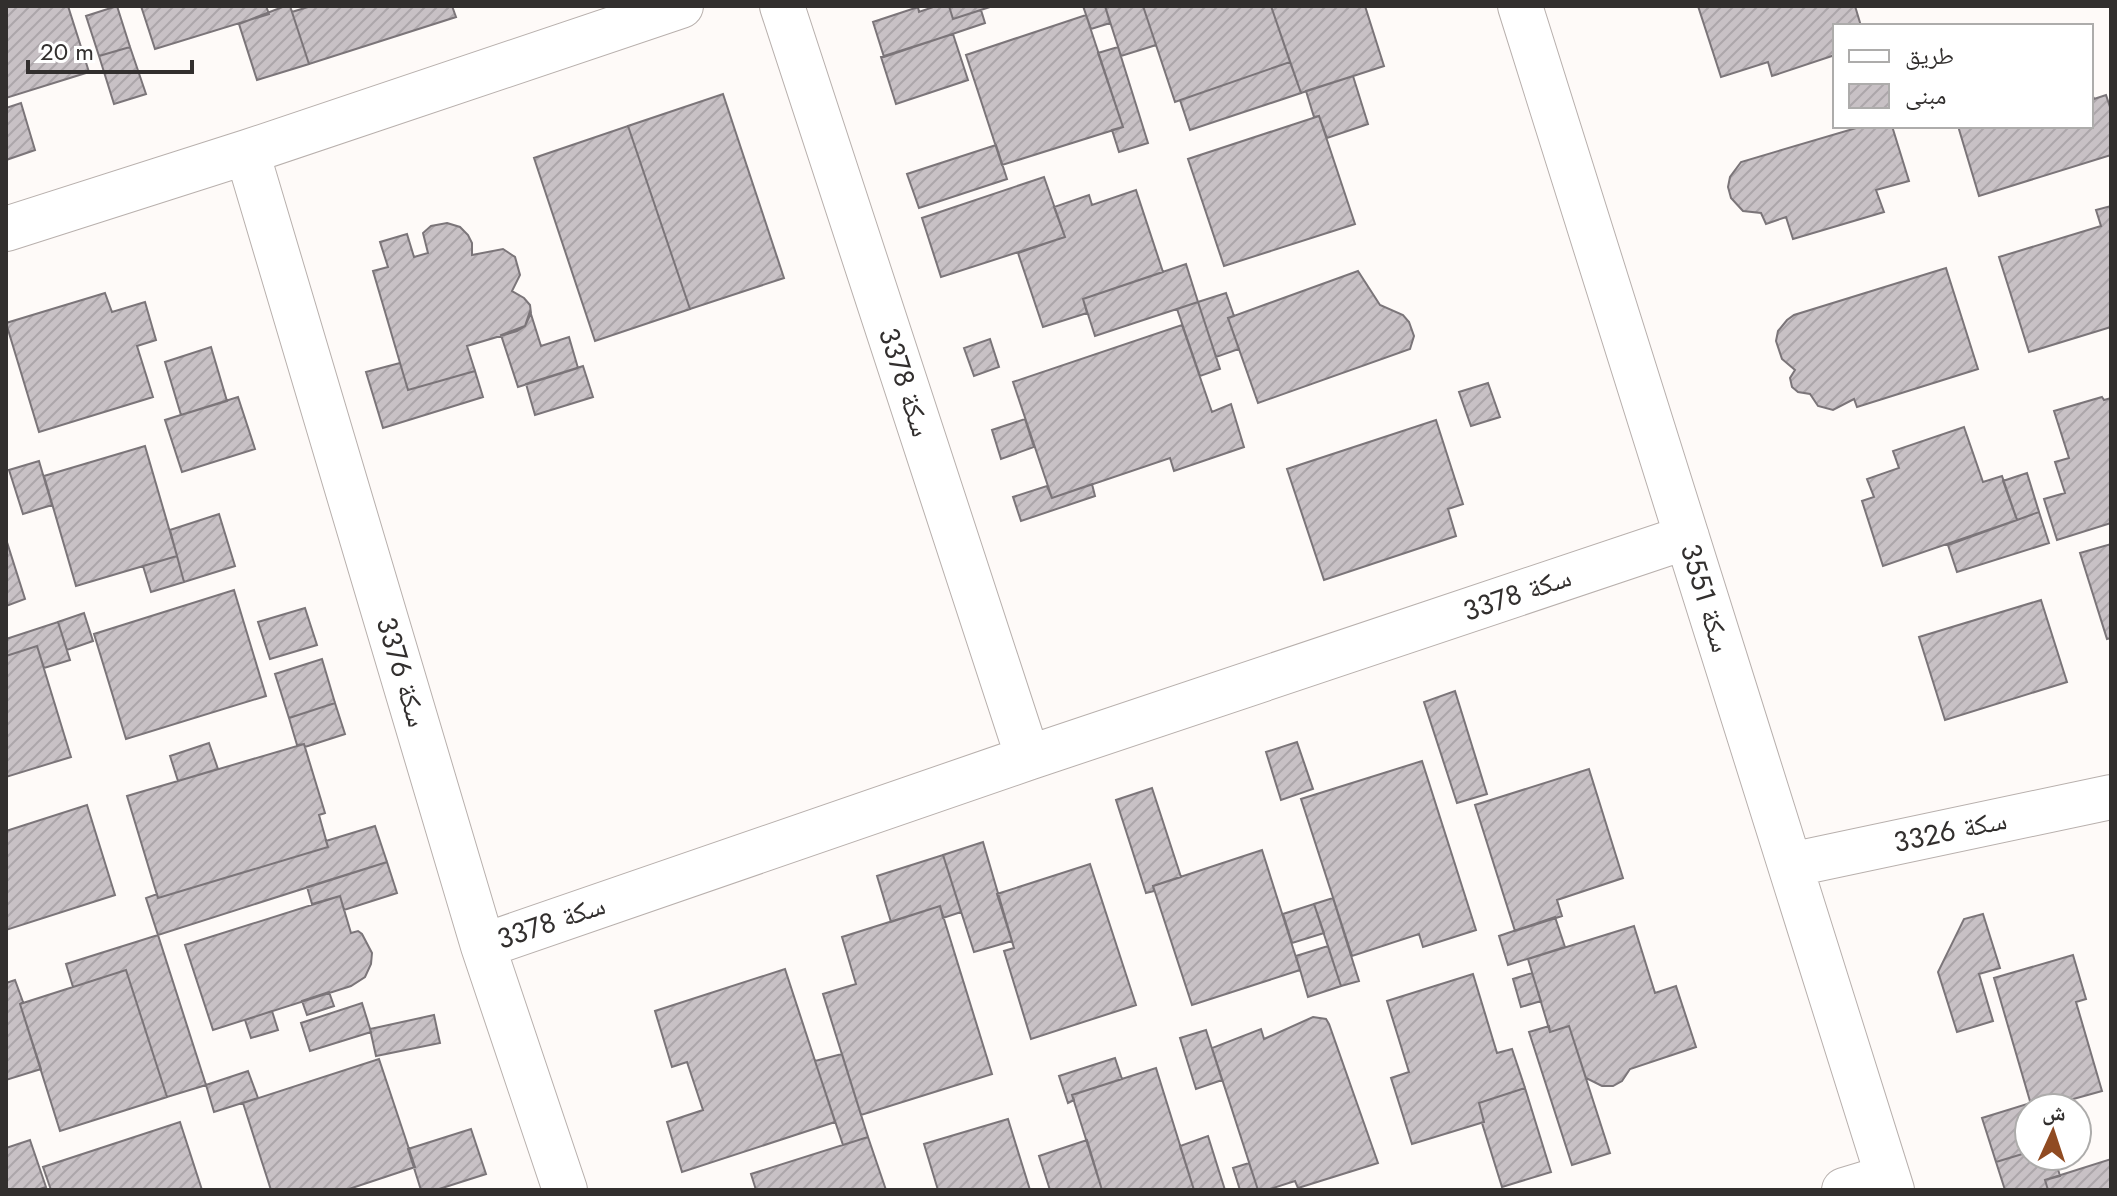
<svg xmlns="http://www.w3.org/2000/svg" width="2117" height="1196" font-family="Jost,'Noto Naskh Arabic',sans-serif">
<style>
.building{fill:url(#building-hatch);stroke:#7b7579;stroke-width:2}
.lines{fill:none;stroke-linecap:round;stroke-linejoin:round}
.minor-casing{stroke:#b8b0ad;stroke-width:46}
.minor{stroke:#fff;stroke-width:44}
.labels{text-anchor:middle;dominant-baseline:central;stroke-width:7;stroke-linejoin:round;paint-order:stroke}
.street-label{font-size:28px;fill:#322f2e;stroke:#fff}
</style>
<defs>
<pattern id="building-hatch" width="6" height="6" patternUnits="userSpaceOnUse" patternTransform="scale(2)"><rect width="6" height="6" fill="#c8c1c5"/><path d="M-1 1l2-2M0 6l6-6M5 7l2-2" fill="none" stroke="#aca6aa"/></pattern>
</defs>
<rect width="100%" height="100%" fill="#fefaf8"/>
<path class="building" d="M 6,6 L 68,6 L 89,72 L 6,98 Z
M 117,6 L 130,47 L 99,56 L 86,16 Z
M 141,6 L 266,6 L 269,14 L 155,49 Z
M 285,6 L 290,6 L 309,64 L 257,80 L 239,24 Z
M 311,6 L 452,6 L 456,17 L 309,64 L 292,12 Z
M 936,6 L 949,6 L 953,19 L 981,10 L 985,23 L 884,57 L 873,22 L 918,7 L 919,12 Z
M 949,6 L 993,6 L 953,19 Z
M 1083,6 L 1105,6 L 1110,23 L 1091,29 Z
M 1105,6 L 1143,6 L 1156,45 L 1121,56 Z
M 1143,6 L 1271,6 L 1290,62 L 1175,102 Z
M 1271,6 L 1365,6 L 1384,66 L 1301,93 Z
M 1698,6 L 1855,6 L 1861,26 L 1835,26 L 1835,55 L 1772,76 L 1768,62 L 1721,77 Z
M 1086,15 L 1123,127 L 1002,165 L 966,55 Z
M 953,34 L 968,80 L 896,104 L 881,57 Z
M 130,47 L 146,94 L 114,104 L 99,56 Z
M 1118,47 L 1148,143 L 1119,152 L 1112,130 L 1123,127 L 1098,53 Z
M 1290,62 L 1301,93 L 1190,130 L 1180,100 Z
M 1353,76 L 1368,124 L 1327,138 L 1319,116 L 1314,117 L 1306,91 Z
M 2091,91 L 2094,99 L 2106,95 L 2111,110 L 2111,155 L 1979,196 L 1958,126 L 2091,126 Z
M 723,94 L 784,278 L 690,309 L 628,126 Z
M 21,103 L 35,150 L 6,160 L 6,108 Z
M 1319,116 L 1355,224 L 1224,266 L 1188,159 Z
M 628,126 L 690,309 L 595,341 L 534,158 Z
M 1892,126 L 1909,181 L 1876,190 L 1884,212 L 1793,239 L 1786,217 L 1766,224 L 1761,213 L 1743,211 L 1731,198 L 1728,187 L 1730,177 L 1741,162 L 1863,126 Z
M 996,145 L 1007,179 L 919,208 L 907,174 Z
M 1044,177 L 1065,237 L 941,277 L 922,218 Z
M 1136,190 L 1163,272 L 1083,299 L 1087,313 L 1043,327 L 1018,253 L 1065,237 L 1054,207 L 1089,195 L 1092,205 Z
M 2111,206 L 2111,327 L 2029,352 L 1999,257 L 2101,226 L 2096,210 Z
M 447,223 L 460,227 L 468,235 L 472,243 L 472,255 L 503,249 L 515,257 L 520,275 L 512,291 L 524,298 L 530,305 L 531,313 L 525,326 L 517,331 L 467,346 L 475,371 L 408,390 L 373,271 L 388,267 L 380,242 L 407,234 L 414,257 L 428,253 L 423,233 L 431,226 Z
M 1186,264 L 1198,302 L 1095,336 L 1083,299 Z
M 1946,268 L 1978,369 L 1857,407 L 1854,399 L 1833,410 L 1818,406 L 1810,394 L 1798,392 L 1792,387 L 1790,378 L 1795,370 L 1782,359 L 1776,341 L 1778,331 L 1787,320 L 1794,315 Z
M 1358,271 L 1380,305 L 1403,315 L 1409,322 L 1414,336 L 1410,349 L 1258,403 L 1228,318 Z
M 105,293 L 112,312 L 145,302 L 156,340 L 137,346 L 153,397 L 39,432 L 6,323 Z
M 1226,293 L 1234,316 L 1228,318 L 1239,349 L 1216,357 L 1198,302 Z
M 1198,302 L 1220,369 L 1200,376 L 1177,309 Z
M 530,311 L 541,346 L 569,337 L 578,368 L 518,387 L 501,335 L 525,326 Z
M 1182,325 L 1212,412 L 1231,404 L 1244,447 L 1174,471 L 1170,458 L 1052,498 L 1013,382 Z
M 990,339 L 999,367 L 974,376 L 964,348 Z
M 211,347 L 227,401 L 181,415 L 165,362 Z
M 400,363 L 408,390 L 475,371 L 483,397 L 383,428 L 366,372 Z
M 583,366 L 593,397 L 535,415 L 526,384 Z
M 1488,383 L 1500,417 L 1471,426 L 1459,392 Z
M 238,397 L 255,449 L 182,472 L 165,420 Z
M 2102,397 L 2104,400 L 2111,398 L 2111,523 L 2057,540 L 2044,499 L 2065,493 L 2055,462 L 2069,458 L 2054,411 Z
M 1025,419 L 1034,447 L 1001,459 L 992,430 Z
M 1436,420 L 1463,504 L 1448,509 L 1456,536 L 1324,580 L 1287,469 Z
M 1964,427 L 1983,482 L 2002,476 L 2017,520 L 1883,566 L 1862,501 L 1874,497 L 1867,479 L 1899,468 L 1893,451 Z
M 145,446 L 177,556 L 76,586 L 44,476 Z
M 39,461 L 52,505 L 23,514 L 9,470 Z
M 2027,473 L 2039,512 L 2017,520 L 2003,481 Z
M 1092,484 L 1095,496 L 1021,521 L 1013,497 L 1047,486 L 1052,498 Z
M 2039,512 L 2049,543 L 1957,572 L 1948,545 Z
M 219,514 L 235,566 L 184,582 L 170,530 Z
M 6,539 L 25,599 L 6,606 Z
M 2111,544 L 2111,638 L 2107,639 L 2080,553 Z
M 177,556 L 184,582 L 151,592 L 143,566 Z
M 234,590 L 266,696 L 126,739 L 94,634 Z
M 2041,600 L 2067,682 L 1945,720 L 1919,637 Z
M 305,608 L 317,645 L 270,659 L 258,622 Z
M 84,613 L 93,641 L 67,650 L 58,622 Z
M 58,622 L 70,660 L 44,668 L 37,646 L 6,656 L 6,639 Z
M 37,646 L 71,757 L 6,777 L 6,656 Z
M 322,659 L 335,703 L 289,718 L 275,674 Z
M 1455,691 L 1487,794 L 1457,803 L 1424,702 Z
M 335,703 L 345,734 L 305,747 L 304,744 L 297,745 L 289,718 Z
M 1297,742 L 1313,789 L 1281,800 L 1266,752 Z
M 209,743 L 218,769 L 178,781 L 170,756 Z
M 304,744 L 325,813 L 319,815 L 328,847 L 158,898 L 127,796 Z
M 1422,761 L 1476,930 L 1423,947 L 1419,934 L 1352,956 L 1301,799 Z
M 1589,769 L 1623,878 L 1557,900 L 1562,916 L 1515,931 L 1475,805 Z
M 1152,788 L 1181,877 L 1153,886 L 1154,891 L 1146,893 L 1116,800 Z
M 87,805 L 115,895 L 6,930 L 6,831 Z
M 375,826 L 387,862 L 158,935 L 146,898 L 157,894 L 158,898 L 328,847 L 326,841 Z
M 983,842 L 1012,941 L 974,952 L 943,855 Z
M 1262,850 L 1300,970 L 1192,1005 L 1153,886 Z
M 943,855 L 961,912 L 943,918 L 940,906 L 891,922 L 877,876 Z
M 387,862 L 397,893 L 344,910 L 340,896 L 312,904 L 307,887 Z
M 1090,864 L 1136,1005 L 1031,1039 L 1004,951 L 1014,948 L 997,894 Z
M 340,896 L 351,933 L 358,931 L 362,934 L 372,953 L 371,964 L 365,977 L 351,986 L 213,1030 L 185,945 Z
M 1333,898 L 1359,981 L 1341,986 L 1314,904 Z
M 1314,904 L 1324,933 L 1292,943 L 1283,914 Z
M 940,906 L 992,1074 L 861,1115 L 823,994 L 856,984 L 842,937 Z
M 1983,914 L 2000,968 L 1979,974 L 1993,1021 L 1957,1032 L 1938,972 L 1964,919 Z
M 1555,917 L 1565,947 L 1508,965 L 1499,936 Z
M 1634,926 L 1655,993 L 1676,986 L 1696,1047 L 1630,1069 L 1622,1081 L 1613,1086 L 1602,1086 L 1586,1078 L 1569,1026 L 1550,1032 L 1528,959 Z
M 158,935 L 206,1085 L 167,1097 L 126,970 L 73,987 L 66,964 Z
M 1328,946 L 1341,986 L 1308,997 L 1296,956 Z
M 2073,955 L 2086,999 L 2076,1002 L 2102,1091 L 2041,1108 L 2032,1108 L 1994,978 Z
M 785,969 L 835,1122 L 682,1172 L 667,1122 L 703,1110 L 687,1062 L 672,1067 L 655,1011 Z
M 126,970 L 167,1097 L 60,1131 L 20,1004 Z
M 1532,973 L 1541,1001 L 1521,1007 L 1513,979 Z
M 1473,974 L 1497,1053 L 1512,1049 L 1525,1088 L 1479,1103 L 1484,1122 L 1412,1144 L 1391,1078 L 1409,1072 L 1387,1001 Z
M 15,980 L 23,1002 L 20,1004 L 41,1069 L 6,1080 L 6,983 Z
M 329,992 L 334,1006 L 307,1015 L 302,1001 Z
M 362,1003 L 371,1032 L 310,1051 L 301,1023 Z
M 272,1011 L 278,1030 L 251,1038 L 245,1020 Z
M 434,1015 L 440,1043 L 376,1056 L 370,1029 Z
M 1313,1017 L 1326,1019 L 1329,1024 L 1378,1163 L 1298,1188 L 1295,1181 L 1267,1190 L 1258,1190 L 1212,1048 L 1261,1029 L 1264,1039 Z
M 1549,1026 L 1550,1032 L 1569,1026 L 1610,1153 L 1572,1165 L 1529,1032 Z
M 1206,1030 L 1222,1080 L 1196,1089 L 1180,1038 Z
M 842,1054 L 868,1137 L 843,1145 L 815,1061 Z
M 1115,1058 L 1122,1079 L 1072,1095 L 1074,1100 L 1068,1103 L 1059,1076 Z
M 379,1059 L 415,1167 L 346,1190 L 271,1190 L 243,1103 Z
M 1156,1068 L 1194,1190 L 1102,1190 L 1072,1095 Z
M 248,1071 L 258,1098 L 214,1112 L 206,1085 Z
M 1525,1088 L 1551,1172 L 1502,1187 L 1482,1123 L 1484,1122 L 1479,1103 Z
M 2027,1104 L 2029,1152 L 1996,1162 L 1982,1118 Z
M 1008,1119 L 1030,1190 L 938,1190 L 924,1144 Z
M 180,1122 L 202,1190 L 51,1190 L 43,1167 Z
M 471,1129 L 486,1174 L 436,1190 L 421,1190 L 408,1149 Z
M 1208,1136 L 1218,1168 L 1225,1190 L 1194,1190 L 1180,1146 Z
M 868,1137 L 886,1190 L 756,1190 L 751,1174 Z
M 30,1140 L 46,1187 L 37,1190 L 6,1190 L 6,1148 Z
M 1087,1140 L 1102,1190 L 1050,1190 L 1039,1156 Z
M 2029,1152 L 2029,1156 L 2054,1156 L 2060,1176 L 2045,1180 L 2048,1190 L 2005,1190 L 1996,1162 Z
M 2111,1159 L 2111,1190 L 2048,1190 L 2045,1180 Z
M 1249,1163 L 1258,1190 L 1240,1190 L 1233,1168 Z"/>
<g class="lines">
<g class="minor-casing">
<path id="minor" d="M 782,6 L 1028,758
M 1520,6 L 1892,1190
M 247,152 L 483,946 L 565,1190
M 6,229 L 247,152 L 681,6
M 1790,865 L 2111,797
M 483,946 L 1028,758 L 1687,537
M 1844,1190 L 1887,1177"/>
</g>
<use href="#minor" class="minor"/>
</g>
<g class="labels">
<g class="street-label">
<text transform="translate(905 382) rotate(72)">سكة 3378</text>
<text transform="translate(1517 594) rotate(-19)">سكة 3378</text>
<text transform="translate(1706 598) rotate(73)">سكة 3551</text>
<text transform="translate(402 672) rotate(73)">سكة 3376</text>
<text transform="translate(1950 831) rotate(-12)">سكة 3326</text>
<text transform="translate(551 922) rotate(-19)">سكة 3378</text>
</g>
</g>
<rect width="2117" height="1196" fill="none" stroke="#322f2e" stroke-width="16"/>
<rect x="1833" y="24" width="260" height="104" fill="#ffffff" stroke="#adacab" stroke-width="2"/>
<rect x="1849" y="50" width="40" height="12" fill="#ffffff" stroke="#adacab" stroke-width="2"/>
<text x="1905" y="64" font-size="24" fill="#322f2e">طريق</text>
<rect x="1849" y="84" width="40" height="24" fill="url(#building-hatch)" stroke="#adacab" stroke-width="2"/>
<text x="1905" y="104" font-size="24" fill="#322f2e">مبنى</text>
<g transform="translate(2053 1132) rotate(3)"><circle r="38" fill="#ffffff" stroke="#adacab" stroke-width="2"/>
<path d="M0-6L14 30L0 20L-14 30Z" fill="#904b22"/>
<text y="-12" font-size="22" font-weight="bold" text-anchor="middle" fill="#322f2e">ش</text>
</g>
<path d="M28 60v12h164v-12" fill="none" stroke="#322f2e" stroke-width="4"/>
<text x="40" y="60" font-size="24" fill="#322f2e" stroke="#ffffff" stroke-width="6" paint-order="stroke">20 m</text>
</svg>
